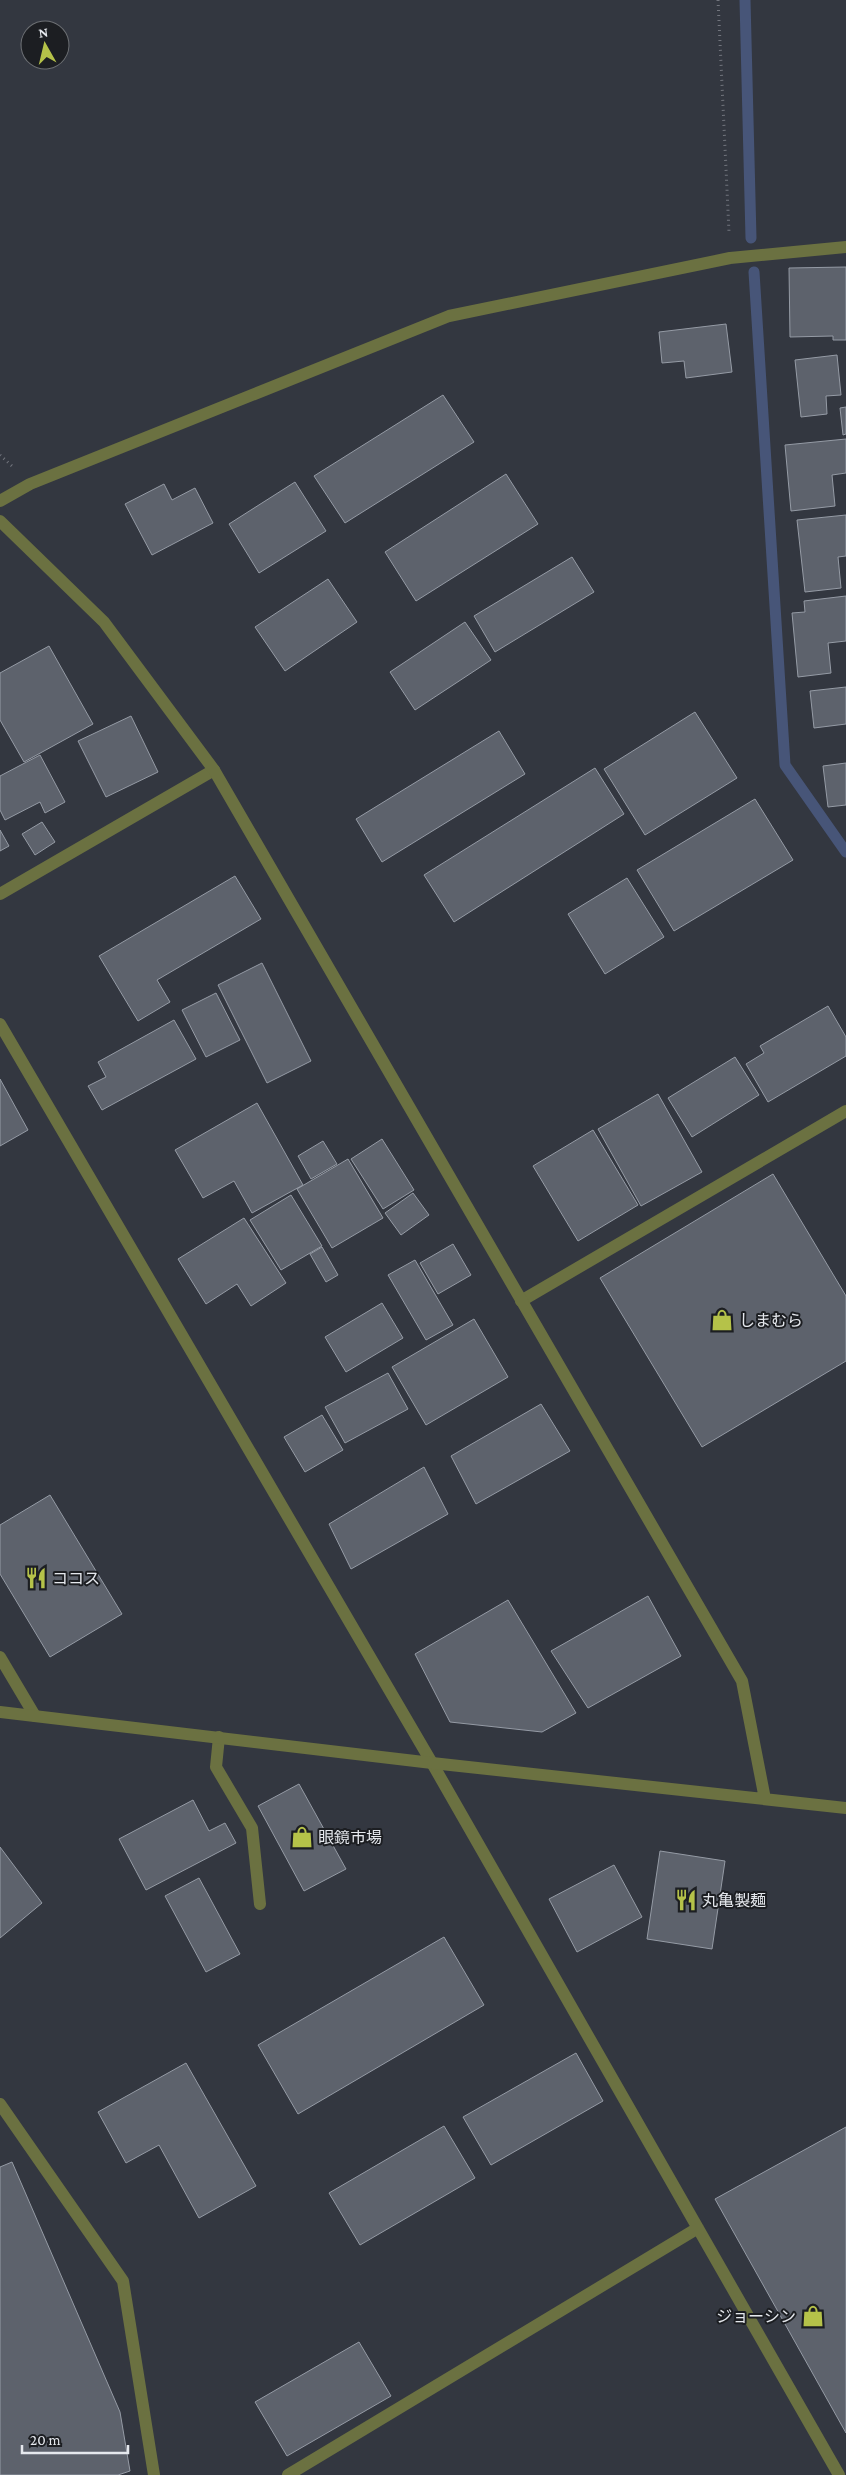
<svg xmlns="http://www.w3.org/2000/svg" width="846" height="2475" font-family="'Crimson Pro','Noto Sans JP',serif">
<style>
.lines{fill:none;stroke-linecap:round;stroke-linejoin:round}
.stream{stroke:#475578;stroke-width:11}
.building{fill:#5d626c;stroke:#959ba5}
.path{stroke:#72757d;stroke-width:3;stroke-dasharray:1 4;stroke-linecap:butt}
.service{stroke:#6b7141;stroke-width:12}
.minor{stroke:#6b7141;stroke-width:12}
.tertiary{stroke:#6b7141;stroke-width:12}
.labels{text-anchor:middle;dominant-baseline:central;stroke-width:4;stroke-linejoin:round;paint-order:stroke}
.poi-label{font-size:16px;fill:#e5e8ed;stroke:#1c1e22;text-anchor:start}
</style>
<rect width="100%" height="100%" fill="#333740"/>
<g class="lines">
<path class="stream" d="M 745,0 L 751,238
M 754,272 L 785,765 L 846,852"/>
</g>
<path class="building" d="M 846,267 L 846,340 L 833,340 L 833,336 L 790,337 L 789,268 Z
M 726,324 L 732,372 L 686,378 L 684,361 L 662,363 L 659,332 Z
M 837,355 L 841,395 L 826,396 L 827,414 L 801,417 L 795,360 Z
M 443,395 L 474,442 L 345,523 L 314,476 Z
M 846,407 L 846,434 L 843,435 L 840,408 Z
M 846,439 L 846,473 L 832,475 L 835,506 L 791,511 L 785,445 Z
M 506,474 L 538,524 L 416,601 L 385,552 Z
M 295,482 L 326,531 L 259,573 L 229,524 Z
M 164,484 L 172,500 L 195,488 L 213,523 L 152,555 L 125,504 Z
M 846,515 L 846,556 L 838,557 L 841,588 L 805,592 L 797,520 Z
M 572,557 L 594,592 L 495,652 L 474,616 Z
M 328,579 L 357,622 L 285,671 L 255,627 Z
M 846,596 L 846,641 L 828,643 L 831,673 L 798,677 L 792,613 L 805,612 L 804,601 Z
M 465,622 L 491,660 L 415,710 L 390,672 Z
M 49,646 L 93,724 L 24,762 L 0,720 L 0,673 Z
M 846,687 L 846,724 L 814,728 L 810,691 Z
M 695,712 L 737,778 L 645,835 L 604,769 Z
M 131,716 L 158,772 L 106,797 L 78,741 Z
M 499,731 L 525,774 L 382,862 L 356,819 Z
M 40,755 L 65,802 L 45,813 L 40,802 L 5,820 L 0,810 L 0,776 Z
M 846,763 L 846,805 L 828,807 L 823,766 Z
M 595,768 L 624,814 L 454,922 L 424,875 Z
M 755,799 L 793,860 L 674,931 L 637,870 Z
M 42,822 L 55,842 L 35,855 L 22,834 Z
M 0,830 L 9,846 L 0,851 Z
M 235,876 L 261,919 L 157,980 L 170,1002 L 138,1021 L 99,956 Z
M 627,878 L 664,937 L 605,974 L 568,914 Z
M 262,963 L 311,1061 L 267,1083 L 218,985 Z
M 216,993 L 240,1040 L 206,1057 L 182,1010 Z
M 828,1006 L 846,1037 L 846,1056 L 768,1102 L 746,1064 L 764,1053 L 760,1046 Z
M 174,1020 L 196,1059 L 102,1110 L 88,1086 L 106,1077 L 98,1062 Z
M 735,1057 L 759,1095 L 692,1137 L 668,1098 Z
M 0,1079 L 28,1130 L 0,1146 Z
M 658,1094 L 702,1172 L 641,1206 L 598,1129 Z
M 257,1103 L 303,1185 L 252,1213 L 234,1181 L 203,1198 L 175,1150 Z
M 593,1130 L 638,1205 L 578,1241 L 533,1166 Z
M 382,1139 L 414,1190 L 383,1209 L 351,1159 Z
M 323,1141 L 337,1164 L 311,1179 L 298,1156 Z
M 348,1159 L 383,1218 L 332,1248 L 297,1189 Z
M 773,1174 L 846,1296 L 846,1361 L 702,1447 L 600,1278 Z
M 413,1193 L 429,1215 L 401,1235 L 385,1213 Z
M 291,1195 L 322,1246 L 281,1270 L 250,1220 Z
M 244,1218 L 286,1283 L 251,1306 L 237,1284 L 206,1304 L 178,1259 Z
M 453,1244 L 471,1275 L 438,1294 L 420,1263 Z
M 322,1247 L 338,1275 L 326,1282 L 310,1254 Z
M 415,1260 L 453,1325 L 426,1340 L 388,1275 Z
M 382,1303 L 403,1338 L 346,1372 L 325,1337 Z
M 474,1319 L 508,1377 L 426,1425 L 392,1367 Z
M 388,1373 L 408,1409 L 345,1443 L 325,1407 Z
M 541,1404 L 570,1451 L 476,1504 L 451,1456 Z
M 322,1415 L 343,1450 L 305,1472 L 284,1437 Z
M 424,1467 L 448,1514 L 351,1569 L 329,1524 Z
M 50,1495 L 122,1614 L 50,1657 L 0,1574 L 0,1525 Z
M 648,1596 L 681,1656 L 588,1708 L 551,1651 Z
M 508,1600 L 576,1713 L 542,1732 L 450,1722 L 415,1654 Z
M 299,1784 L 346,1869 L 304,1891 L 258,1806 Z
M 193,1800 L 209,1831 L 225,1823 L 236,1843 L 146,1890 L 119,1839 Z
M 0,1847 L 42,1903 L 0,1938 Z
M 660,1851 L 725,1861 L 712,1949 L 647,1939 Z
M 614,1865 L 642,1917 L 577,1952 L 549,1899 Z
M 199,1878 L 240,1954 L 206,1972 L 165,1896 Z
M 444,1937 L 484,2005 L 298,2114 L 258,2045 Z
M 576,2053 L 603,2101 L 491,2165 L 463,2117 Z
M 186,2063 L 256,2186 L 199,2218 L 159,2145 L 126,2163 L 98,2112 Z
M 444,2126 L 475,2178 L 360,2245 L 329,2193 Z
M 846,2127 L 846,2433 L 715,2199 Z
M 12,2162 L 120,2412 L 130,2471 L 118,2475 L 0,2475 L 0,2167 Z
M 359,2342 L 391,2396 L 287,2456 L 255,2402 Z"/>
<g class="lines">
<path class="path" d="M 718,0 L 729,232
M 0,455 L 12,466"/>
<path class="service" d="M 219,1737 L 216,1767 L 252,1828 L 260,1904"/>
<path class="minor" d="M 0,501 L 30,484 L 449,316 L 730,258 L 846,247
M 0,894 L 214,770
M 0,1024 L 432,1763 L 839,2475
M 521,1301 L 846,1111
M 0,1657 L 35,1716
M 0,2104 L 123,2281 L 154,2475
M 288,2475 L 698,2228"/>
<path class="tertiary" d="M 0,521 L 104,622 L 214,770 L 742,1681 L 765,1799
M 0,1712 L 432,1763 L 846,1808"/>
</g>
<defs>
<g id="shop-bare" transform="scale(1.725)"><path d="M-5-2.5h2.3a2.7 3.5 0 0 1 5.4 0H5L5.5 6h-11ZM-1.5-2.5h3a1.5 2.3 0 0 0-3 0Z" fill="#b5c249" stroke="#1c1e22" stroke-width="2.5" paint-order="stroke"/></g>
<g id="restaurant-bare" transform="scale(1.725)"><path d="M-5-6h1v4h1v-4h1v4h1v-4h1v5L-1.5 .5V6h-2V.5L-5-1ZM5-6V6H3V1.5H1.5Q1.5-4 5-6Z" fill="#b5c249" stroke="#1c1e22" stroke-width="2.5" paint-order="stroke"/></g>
</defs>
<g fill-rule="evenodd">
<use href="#shop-bare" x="722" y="1320"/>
<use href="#restaurant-bare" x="36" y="1578"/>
<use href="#shop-bare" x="302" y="1837"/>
<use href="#restaurant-bare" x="686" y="1900"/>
<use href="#shop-bare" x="813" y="2316"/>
</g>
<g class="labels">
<g class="poi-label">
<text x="739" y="1320">しまむら</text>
<text x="52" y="1578">ココス</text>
<text x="318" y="1837">眼鏡市場</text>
<text x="702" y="1900">丸亀製麺</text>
<text x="796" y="2316" text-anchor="end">ジョーシン</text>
</g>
</g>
<g transform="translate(45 45) rotate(352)"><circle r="24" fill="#1c1e22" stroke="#6c6f73"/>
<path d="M0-4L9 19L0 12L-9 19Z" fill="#b5c249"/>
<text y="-8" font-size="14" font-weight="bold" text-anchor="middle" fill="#e5e8ed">N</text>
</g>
<path d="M22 2445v8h106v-8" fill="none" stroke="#e5e8ed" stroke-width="2.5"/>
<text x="30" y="2445" font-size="15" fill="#e5e8ed" stroke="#1c1e22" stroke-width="4" paint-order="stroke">20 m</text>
</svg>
